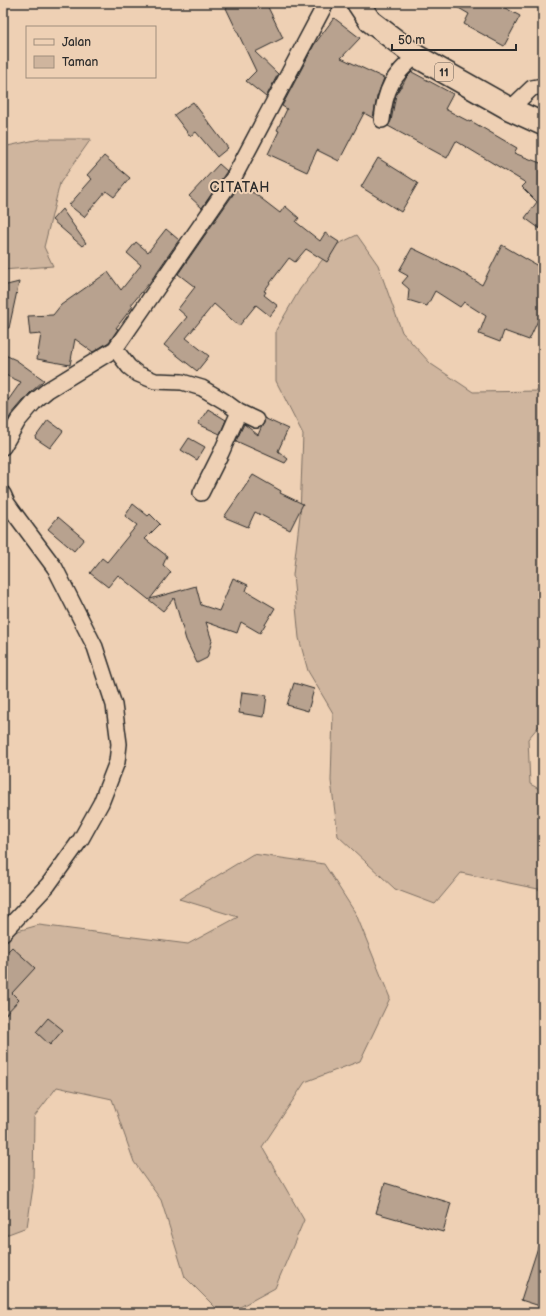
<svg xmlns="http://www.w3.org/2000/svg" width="546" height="1316" font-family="'Balsamiq Sans',sans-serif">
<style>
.green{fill:#cfb59e;stroke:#7d7064}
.building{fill:#b8a28f;stroke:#2b2b2b}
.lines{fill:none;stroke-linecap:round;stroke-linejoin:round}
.minor-casing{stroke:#2b2b2b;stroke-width:18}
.trunk-casing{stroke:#2b2b2b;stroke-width:25}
.minor{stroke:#eed0b4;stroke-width:15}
.trunk{stroke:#eed0b4;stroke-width:22}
.labels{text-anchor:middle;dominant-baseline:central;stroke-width:4;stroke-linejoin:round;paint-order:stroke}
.shield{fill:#eed0b4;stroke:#665c54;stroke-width:1}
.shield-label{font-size:11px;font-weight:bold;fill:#2b2b2b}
.quarter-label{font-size:14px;letter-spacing:1px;fill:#2b2b2b;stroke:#eed0b4}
</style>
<rect width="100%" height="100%" fill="#eed0b4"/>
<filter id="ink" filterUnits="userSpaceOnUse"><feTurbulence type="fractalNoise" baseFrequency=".025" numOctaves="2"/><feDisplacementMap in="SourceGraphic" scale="8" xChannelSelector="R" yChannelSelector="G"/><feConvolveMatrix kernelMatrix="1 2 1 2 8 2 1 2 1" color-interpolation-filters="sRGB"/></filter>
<g filter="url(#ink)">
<path class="green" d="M 40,139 L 91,139 L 60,183 L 44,247 L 53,266 L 3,270 L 3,147 Z
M 357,235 L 378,265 L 402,332 L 431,364 L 473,392 L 543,391 L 543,721 L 528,739 L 530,784 L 543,791 L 543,890 L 461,873 L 435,904 L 395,889 L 338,836 L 331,781 L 333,713 L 308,671 L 299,638 L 293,575 L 300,515 L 303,434 L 276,381 L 276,330 L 300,289 L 332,247 Z
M 253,854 L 324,864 L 356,914 L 390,998 L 360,1061 L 305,1082 L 262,1147 L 304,1220 L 275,1288 L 229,1313 L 221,1313 L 185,1277 L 161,1200 L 134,1162 L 112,1099 L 57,1087 L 34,1117 L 33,1187 L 27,1227 L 3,1236 L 3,935 L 39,925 L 188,944 L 238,917 L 179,899 Z"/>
<path class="building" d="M 237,3 L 266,3 L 283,38 L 255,52 L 278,74 L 266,97 L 246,81 L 256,71 L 226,8 Z
M 450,3 L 496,3 L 520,16 L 504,46 L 464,24 L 469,14 Z
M 334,18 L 360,38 L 341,58 L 384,78 L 377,97 L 373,118 L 364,113 L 339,161 L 317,150 L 307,172 L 268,154 L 279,131 L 277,130 L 287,109 L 282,106 L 314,45 Z
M 412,72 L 453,94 L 445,109 L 470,122 L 471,121 L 517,148 L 514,153 L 543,164 L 543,231 L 525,218 L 537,202 L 522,187 L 526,183 L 456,141 L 447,158 L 388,126 L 391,121 L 396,94 L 401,86 L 402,86 L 406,78 Z
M 193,102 L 228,148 L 217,157 L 196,132 L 190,136 L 174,115 Z
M 104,156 L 130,178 L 114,197 L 106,191 L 84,217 L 69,205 L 92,179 L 87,175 Z
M 378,158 L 418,183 L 401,212 L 361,187 Z
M 219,164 L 227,171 L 202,208 L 189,196 Z
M 239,186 L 245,191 L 254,193 L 280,213 L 285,206 L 299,218 L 296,222 L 320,241 L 325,233 L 339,242 L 327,262 L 306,249 L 295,262 L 289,258 L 264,291 L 266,292 L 264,295 L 278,306 L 270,316 L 256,305 L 239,326 L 214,304 L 186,338 L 209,356 L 197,371 L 164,345 L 187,317 L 178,309 L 195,287 L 178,274 Z
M 62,209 L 86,243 L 82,246 L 52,220 Z
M 166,229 L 179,240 L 150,282 L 131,305 L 133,306 L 116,328 L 118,329 L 109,342 L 93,352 L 75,339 L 70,365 L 37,359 L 41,334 L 30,335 L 28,316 L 53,315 L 61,305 L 108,272 L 121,290 L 141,265 L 127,253 L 136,242 L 148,252 Z
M 502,245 L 543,269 L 543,318 L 540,316 L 529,340 L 504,331 L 500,342 L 479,334 L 486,316 L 464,302 L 460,307 L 435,291 L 427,306 L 408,300 L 409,289 L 402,283 L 408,276 L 399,271 L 412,248 L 458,270 L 482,285 Z
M 19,282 L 9,328 L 3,328 L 3,286 Z
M 3,354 L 16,360 L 44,380 L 29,394 L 11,415 L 3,429 L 3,403 L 9,399 L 21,382 L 3,374 Z
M 208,409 L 226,420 L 220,434 L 198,424 Z
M 264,418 L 288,429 L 278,451 L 288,459 L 285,463 L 236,441 L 244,424 L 258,435 L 261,428 L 264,423 Z
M 48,420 L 63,431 L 50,448 L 35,438 Z
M 189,438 L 205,447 L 197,460 L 181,450 Z
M 253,475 L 281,491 L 280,493 L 303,504 L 290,530 L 255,512 L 248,527 L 224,517 Z
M 133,504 L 148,516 L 150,514 L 160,524 L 145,539 L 167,556 L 163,565 L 171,572 L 150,599 L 196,586 L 201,605 L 219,611 L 233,578 L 248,585 L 246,591 L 275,608 L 260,633 L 241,622 L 237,633 L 206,622 L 212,641 L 207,658 L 197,663 L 186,640 L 174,598 L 163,611 L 118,575 L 108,587 L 90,573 L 102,558 L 107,562 L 137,525 L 125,516 Z
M 58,517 L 84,539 L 74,551 L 48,529 Z
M 294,683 L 314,689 L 308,711 L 287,705 Z
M 242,692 L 267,695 L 264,717 L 239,713 Z
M 12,947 L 35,968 L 12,993 L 19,1000 L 3,1017 L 3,956 Z
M 48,1018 L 63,1030 L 50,1045 L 36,1032 Z
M 385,1183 L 451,1203 L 443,1232 L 376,1213 Z
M 540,1241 L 543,1242 L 543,1307 L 521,1300 Z"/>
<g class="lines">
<g class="minor-casing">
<path id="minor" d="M 510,109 L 532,88 L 543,86
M 382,120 C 385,89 393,75 416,56
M 115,349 L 129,367 L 138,374 L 155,381 L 182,382 L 202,388 L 224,401 L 239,412 L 256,420
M 3,447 L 18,421 L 36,400 L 48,390 L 115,349 L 234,177 L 326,3
M 201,493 L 221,453 L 239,412
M 3,494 L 7,503 L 17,517 L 55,568 L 95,647 L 114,705 L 119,744 L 117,762 L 101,803 L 81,839 L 48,885 L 3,933"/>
</g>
<g class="trunk-casing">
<path id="trunk" d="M 358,3 L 370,21 L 416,56 L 510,109 L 543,124"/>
</g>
<use href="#minor" class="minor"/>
<use href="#trunk" class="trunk"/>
</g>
</g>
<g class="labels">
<rect class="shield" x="435" y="63" width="18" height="18" rx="3"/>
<g class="shield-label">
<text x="444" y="72">11</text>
</g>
<g class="quarter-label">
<text x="240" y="187">CITATAH</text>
</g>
</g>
<rect width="546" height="1316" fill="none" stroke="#eed0b4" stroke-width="16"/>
<rect x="8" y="8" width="530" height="1300" fill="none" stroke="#2b2b2b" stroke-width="1.5" filter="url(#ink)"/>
<rect x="26" y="26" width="130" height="52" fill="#eed0b4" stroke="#a08e7d"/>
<rect x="34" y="39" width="20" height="6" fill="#eed0b4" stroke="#a08e7d"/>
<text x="62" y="46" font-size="12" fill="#2b2b2b">Jalan</text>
<rect x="34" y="56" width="20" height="12" fill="#cfb59e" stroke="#a08e7d"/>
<text x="62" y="66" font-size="12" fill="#2b2b2b">Taman</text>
<path d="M392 44v6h124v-6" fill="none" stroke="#2b2b2b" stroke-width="2"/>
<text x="398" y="44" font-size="12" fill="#2b2b2b" stroke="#eed0b4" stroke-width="3" paint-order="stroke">50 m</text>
</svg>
